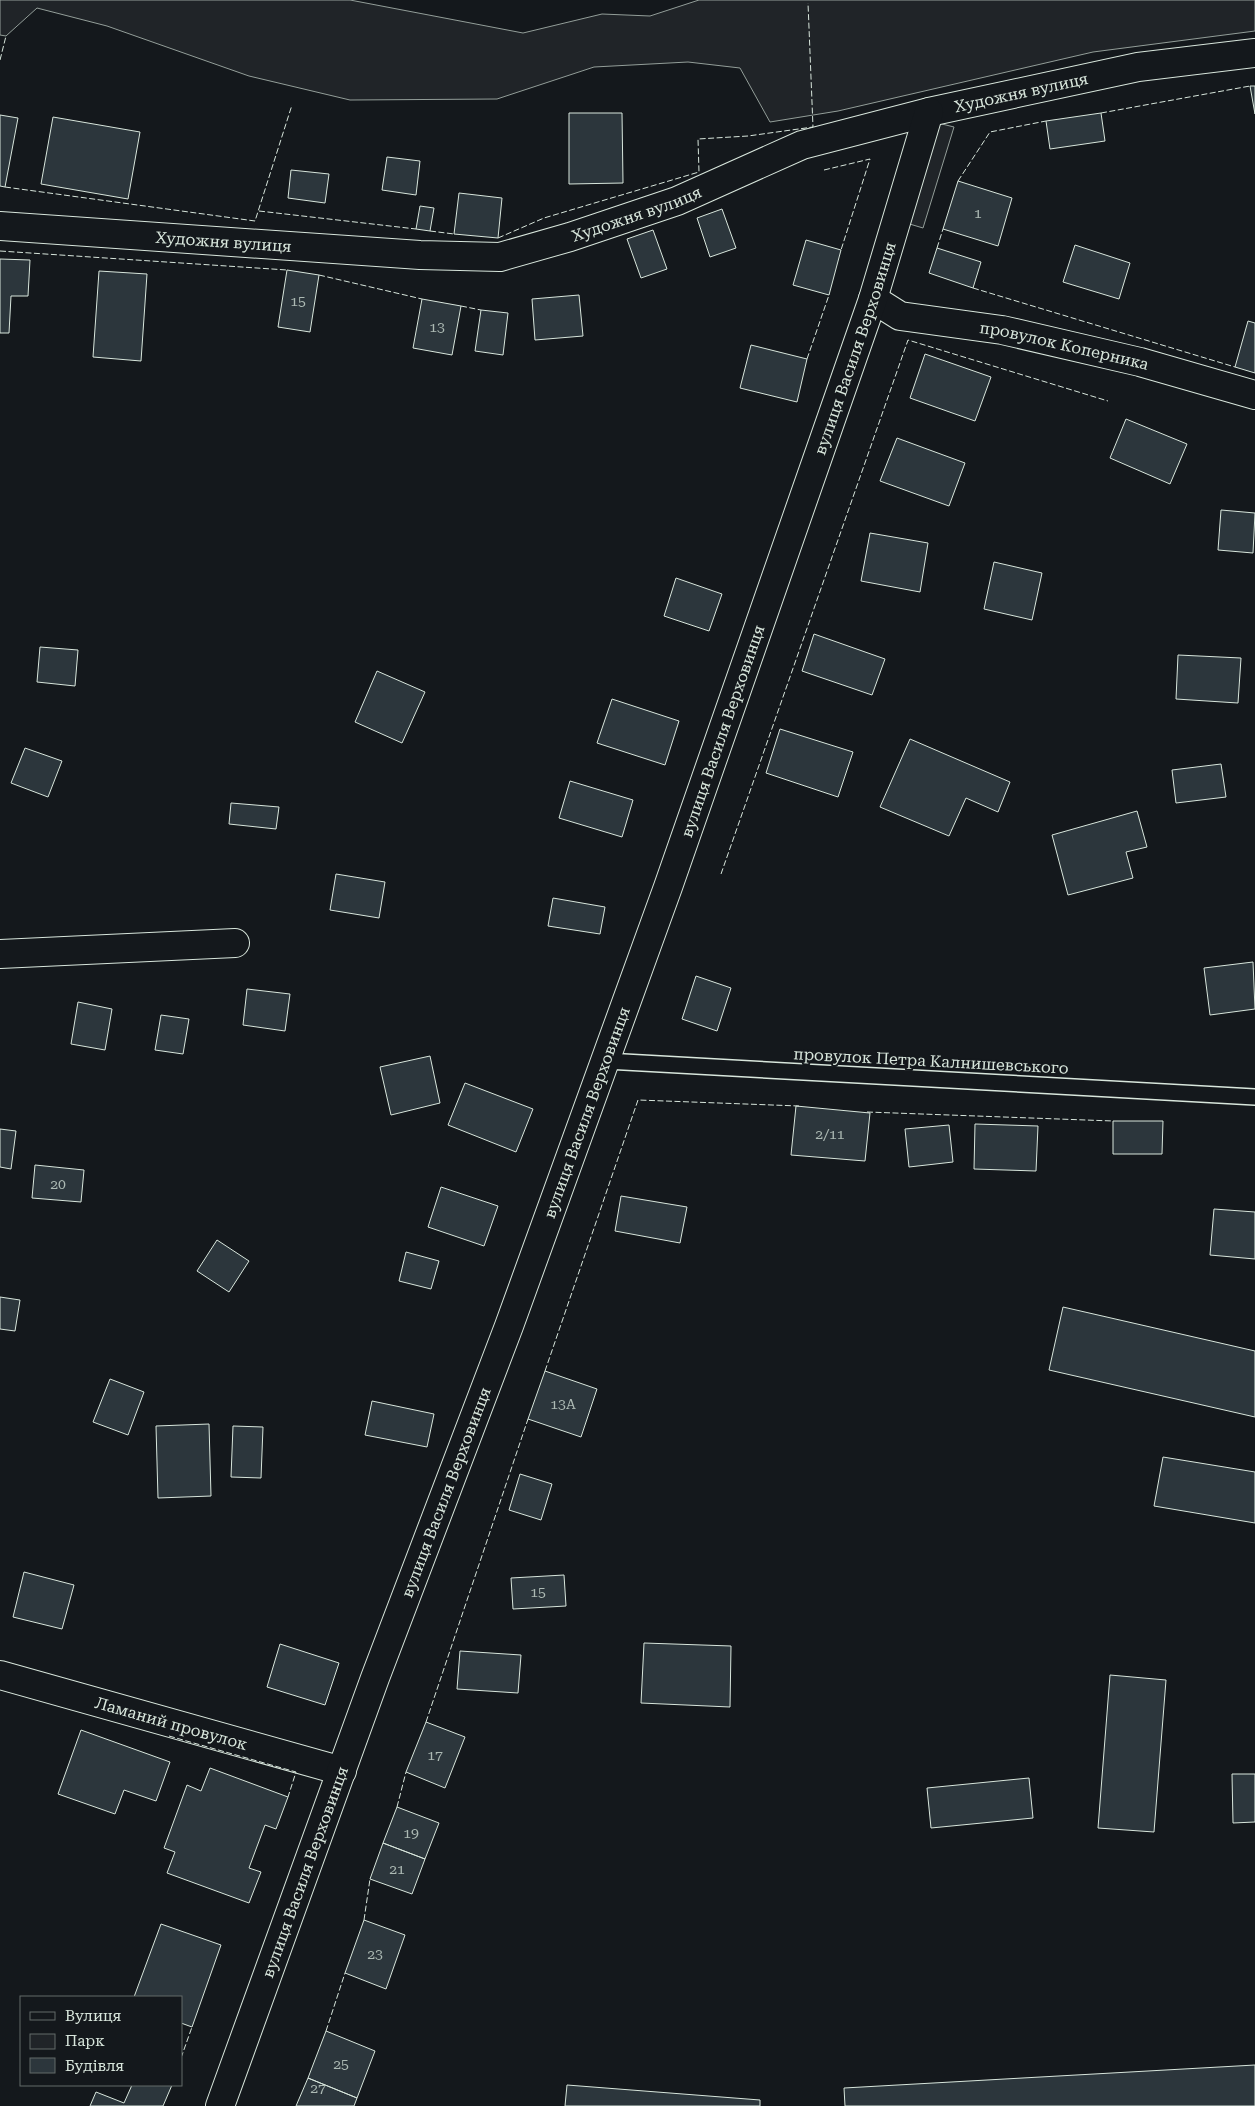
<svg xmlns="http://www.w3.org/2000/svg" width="1255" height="2106" font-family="'Roboto Serif',serif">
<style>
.green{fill:#202428;stroke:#939e99}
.building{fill:#2c363c;stroke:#d8e6dc}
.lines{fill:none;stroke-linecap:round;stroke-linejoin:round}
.lane-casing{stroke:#d8e6dc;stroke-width:18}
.street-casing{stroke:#d8e6dc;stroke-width:30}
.lane{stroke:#14181c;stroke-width:15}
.street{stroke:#14181c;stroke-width:28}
.fence{stroke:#d8e6dc;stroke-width:1;stroke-dasharray:6 2.5;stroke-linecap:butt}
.labels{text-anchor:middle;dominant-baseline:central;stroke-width:4;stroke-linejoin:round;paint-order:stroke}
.number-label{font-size:14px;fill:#adbab4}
.street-label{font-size:16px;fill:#d8e6dc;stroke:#14181c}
</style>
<rect width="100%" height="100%" fill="#14181c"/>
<path class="green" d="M 0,0 L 350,0 L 523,33 L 602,14 L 650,16 L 699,0 L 1255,0 L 1255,31 L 1093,52 L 838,111 L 770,122 L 740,68 L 688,62 L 594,67 L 497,99 L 350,100 L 249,76 L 107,26 L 37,8 L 6,36 L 0,35 Z
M 934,122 L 954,127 L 923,228 L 903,222 Z"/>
<path class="building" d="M 1250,86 L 1255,86 L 1255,114 Z
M 569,113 L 622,113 L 623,183 L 569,184 Z
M 1101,113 L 1105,141 L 1050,149 L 1046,121 Z
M 0,115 L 18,118 L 5,187 L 0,186 Z
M 53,117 L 140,132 L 128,199 L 41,184 Z
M 387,157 L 420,161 L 416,195 L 382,190 Z
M 291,170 L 329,174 L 325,203 L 288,198 Z
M 958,181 L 1012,198 L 998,246 L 943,229 Z
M 459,193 L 502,198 L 498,238 L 454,234 Z
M 420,206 L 434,208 L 430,231 L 416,229 Z
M 722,209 L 736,248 L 710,257 L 697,218 Z
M 653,230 L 667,269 L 641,278 L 627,239 Z
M 806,240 L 841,250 L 829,295 L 793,285 Z
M 1075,245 L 1130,263 L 1119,299 L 1063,282 Z
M 937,248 L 981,262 L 973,288 L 929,273 Z
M 0,259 L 30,260 L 28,296 L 11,296 L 9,333 L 0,333 Z
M 287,270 L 319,275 L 310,332 L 278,327 Z
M 99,271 L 147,274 L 141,361 L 93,357 Z
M 579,295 L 583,336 L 535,340 L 532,299 Z
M 422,299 L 461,306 L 452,355 L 413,348 Z
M 481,310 L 508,313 L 503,355 L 475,351 Z
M 1248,321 L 1255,323 L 1255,373 L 1235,367 Z
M 751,345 L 807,359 L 797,402 L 740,388 Z
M 925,354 L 991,377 L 975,421 L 910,398 Z
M 1126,419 L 1187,444 L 1170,484 L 1110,458 Z
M 897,438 L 965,463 L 949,506 L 880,481 Z
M 1221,510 L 1255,513 L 1253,553 L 1218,550 Z
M 870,533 L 928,543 L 920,592 L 861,581 Z
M 994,562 L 1042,573 L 1032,620 L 984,609 Z
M 676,578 L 722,594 L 709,631 L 664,616 Z
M 814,634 L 885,659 L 872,695 L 802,671 Z
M 40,647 L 78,650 L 75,686 L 37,682 Z
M 1178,655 L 1241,658 L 1238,703 L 1176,699 Z
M 377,671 L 425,692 L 402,743 L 355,722 Z
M 612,699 L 679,721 L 665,765 L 597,743 Z
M 780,729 L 853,752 L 838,797 L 766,773 Z
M 910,739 L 1010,782 L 998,812 L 966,798 L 949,836 L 880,807 Z
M 25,748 L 62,761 L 48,797 L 11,783 Z
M 1221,764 L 1226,797 L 1176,803 L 1172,770 Z
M 570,781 L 633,800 L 622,837 L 559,818 Z
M 231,803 L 279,807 L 276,829 L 229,824 Z
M 1137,811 L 1147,847 L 1126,852 L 1133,878 L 1068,895 L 1052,835 Z
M 336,874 L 385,882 L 379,918 L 330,910 Z
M 553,898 L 605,907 L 600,934 L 548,926 Z
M 1253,962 L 1255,1009 L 1210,1015 L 1204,968 Z
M 696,976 L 731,988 L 717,1031 L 682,1019 Z
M 247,989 L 290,994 L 285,1031 L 243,1025 Z
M 78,1002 L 112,1009 L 105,1050 L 71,1044 Z
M 161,1015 L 189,1019 L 183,1054 L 155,1050 Z
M 430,1056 L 440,1103 L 391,1115 L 380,1067 Z
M 465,1083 L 533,1109 L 516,1152 L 448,1125 Z
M 796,1106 L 870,1113 L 865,1161 L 791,1155 Z
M 1113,1121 L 1163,1121 L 1162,1154 L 1113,1154 Z
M 975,1124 L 1038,1126 L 1036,1171 L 974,1169 Z
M 949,1125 L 953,1162 L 909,1167 L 905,1129 Z
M 0,1129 L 16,1131 L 11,1169 L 0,1167 Z
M 35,1165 L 84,1170 L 81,1202 L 32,1198 Z
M 441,1187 L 498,1206 L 484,1246 L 428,1227 Z
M 621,1196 L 687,1207 L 680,1243 L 615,1231 Z
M 1214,1209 L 1255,1212 L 1255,1259 L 1210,1255 Z
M 217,1240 L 249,1261 L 229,1292 L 197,1271 Z
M 406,1252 L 439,1261 L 431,1289 L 399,1281 Z
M 0,1297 L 20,1300 L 15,1331 L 0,1329 Z
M 1063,1307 L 1255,1351 L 1255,1417 L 1049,1370 Z
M 545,1371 L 597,1389 L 581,1437 L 528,1419 Z
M 110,1379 L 144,1392 L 128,1435 L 93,1422 Z
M 372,1401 L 434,1414 L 427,1447 L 365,1435 Z
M 209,1424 L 211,1496 L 158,1498 L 156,1426 Z
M 233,1426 L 263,1427 L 261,1478 L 231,1477 Z
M 1163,1457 L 1255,1472 L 1255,1523 L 1154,1506 Z
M 520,1474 L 552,1484 L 541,1520 L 509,1510 Z
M 24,1572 L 74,1585 L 62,1629 L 13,1617 Z
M 564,1575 L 566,1606 L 513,1609 L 511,1578 Z
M 644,1643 L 731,1646 L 730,1707 L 641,1703 Z
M 280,1644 L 339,1663 L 325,1705 L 267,1687 Z
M 460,1651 L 521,1655 L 518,1693 L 457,1689 Z
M 1110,1675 L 1166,1680 L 1154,1832 L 1098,1828 Z
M 426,1722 L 465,1737 L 445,1788 L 406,1772 Z
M 81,1730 L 170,1762 L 156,1801 L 124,1790 L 115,1814 L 58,1794 Z
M 210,1768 L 288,1797 L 276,1829 L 265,1825 L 249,1868 L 261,1872 L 249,1903 L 167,1873 L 175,1852 L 164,1848 L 187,1785 L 201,1791 Z
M 1232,1774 L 1255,1774 L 1255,1822 L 1233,1823 Z
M 1029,1778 L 1033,1818 L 931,1828 L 927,1788 Z
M 397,1807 L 439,1823 L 425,1859 L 383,1843 Z
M 383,1843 L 425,1859 L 412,1894 L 370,1879 Z
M 364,1920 L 405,1935 L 386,1989 L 345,1973 Z
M 161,1924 L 221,1945 L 192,2027 L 181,2023 L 181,1997 L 134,1997 Z
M 326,2031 L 375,2051 L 357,2098 L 308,2078 Z
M 1255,2065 L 1255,2106 L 845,2106 L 844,2088 Z
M 308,2078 L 357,2098 L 354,2106 L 296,2106 Z
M 132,2085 L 172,2085 L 163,2106 L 90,2106 L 96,2092 L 124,2103 Z
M 567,2085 L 760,2100 L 760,2106 L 565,2106 Z"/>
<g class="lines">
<g class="lane-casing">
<path id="lane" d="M 606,1061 L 1255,1097"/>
</g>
<g class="street-casing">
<g id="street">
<path id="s1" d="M 0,226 L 420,255 L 500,257 L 570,237 L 677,201 L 802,145 L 929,112 L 1138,67 L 1255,53"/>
<path id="s2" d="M 873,299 L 900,316 L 1002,330 L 1140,362 L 1255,395"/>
<path d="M 0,954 L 235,943"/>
<path id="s3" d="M 0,1675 L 342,1771"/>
<path id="s4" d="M 220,2106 L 375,1678 L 509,1326 L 668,887 L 873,299 L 929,112"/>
</g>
</g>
<use href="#lane" class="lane"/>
<use href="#street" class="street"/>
<path class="fence" d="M 0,60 L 6,36
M 1101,113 L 1250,86
M 824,170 L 870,159 L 841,250
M 958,181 L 990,132 L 1046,121
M 5,187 L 255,221 L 292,105
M 259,211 L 416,229
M 430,231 L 454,234
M 498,238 L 544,218 L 699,172 L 698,139 L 748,136 L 813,127 L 808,3
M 937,248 L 943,229
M 0,251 L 287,270
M 319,275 L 422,299
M 973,288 L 1235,367
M 461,306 L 481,310
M 807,359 L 829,295
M 721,874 L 908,340 L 1108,401
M 867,1112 L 1113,1121
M 545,1371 L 638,1100 L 799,1106
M 426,1722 L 528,1419
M 169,1736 L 296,1772 L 288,1797
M 397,1807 L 406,1772
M 364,1920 L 370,1879
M 326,2031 L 345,1973
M 181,2058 L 192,2027"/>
</g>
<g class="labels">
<g class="number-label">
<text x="978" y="213">1</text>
<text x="298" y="301">15</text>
<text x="437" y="327">13</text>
<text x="830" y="1134">2/11</text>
<text x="58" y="1184">20</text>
<text x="563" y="1404">13А</text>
<text x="538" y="1592">15</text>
<text x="435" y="1755">17</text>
<text x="411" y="1833">19</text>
<text x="397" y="1869">21</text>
<text x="375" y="1954">23</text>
<text x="341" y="2064">25</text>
<text x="318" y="2088">27</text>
</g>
<g class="street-label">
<text stroke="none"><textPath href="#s1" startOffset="1049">Художня вулиця</textPath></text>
<text stroke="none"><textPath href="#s1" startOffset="644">Художня вулиця</textPath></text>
<text stroke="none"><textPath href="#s1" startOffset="224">Художня вулиця</textPath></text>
<text stroke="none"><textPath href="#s2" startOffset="199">провулок Коперника</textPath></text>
<text stroke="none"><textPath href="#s4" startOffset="1869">вулиця Василя Верховинця</textPath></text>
<text stroke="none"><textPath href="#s4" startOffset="1464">вулиця Василя Верховинця</textPath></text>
<text transform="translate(931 1061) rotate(3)">провулок Петра Калнишевського</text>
<text stroke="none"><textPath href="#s4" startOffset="1059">вулиця Василя Верховинця</textPath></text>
<text stroke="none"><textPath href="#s4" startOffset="654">вулиця Василя Верховинця</textPath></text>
<text stroke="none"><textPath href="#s3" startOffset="178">Ламаний провулок</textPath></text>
<text stroke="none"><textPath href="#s4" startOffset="249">вулиця Василя Верховинця</textPath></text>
</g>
</g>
<rect x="20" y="1996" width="162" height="90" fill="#14181c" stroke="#626a69"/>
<rect x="30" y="2012" width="25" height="8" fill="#14181c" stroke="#626a69"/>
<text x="65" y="2021" font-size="15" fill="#d8e6dc">Вулиця</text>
<rect x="30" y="2034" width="25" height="15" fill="#202428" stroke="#626a69"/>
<text x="65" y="2046" font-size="15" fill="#d8e6dc">Парк</text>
<rect x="30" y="2058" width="25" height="15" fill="#2c363c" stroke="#626a69"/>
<text x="65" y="2071" font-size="15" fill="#d8e6dc">Будівля</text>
</svg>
